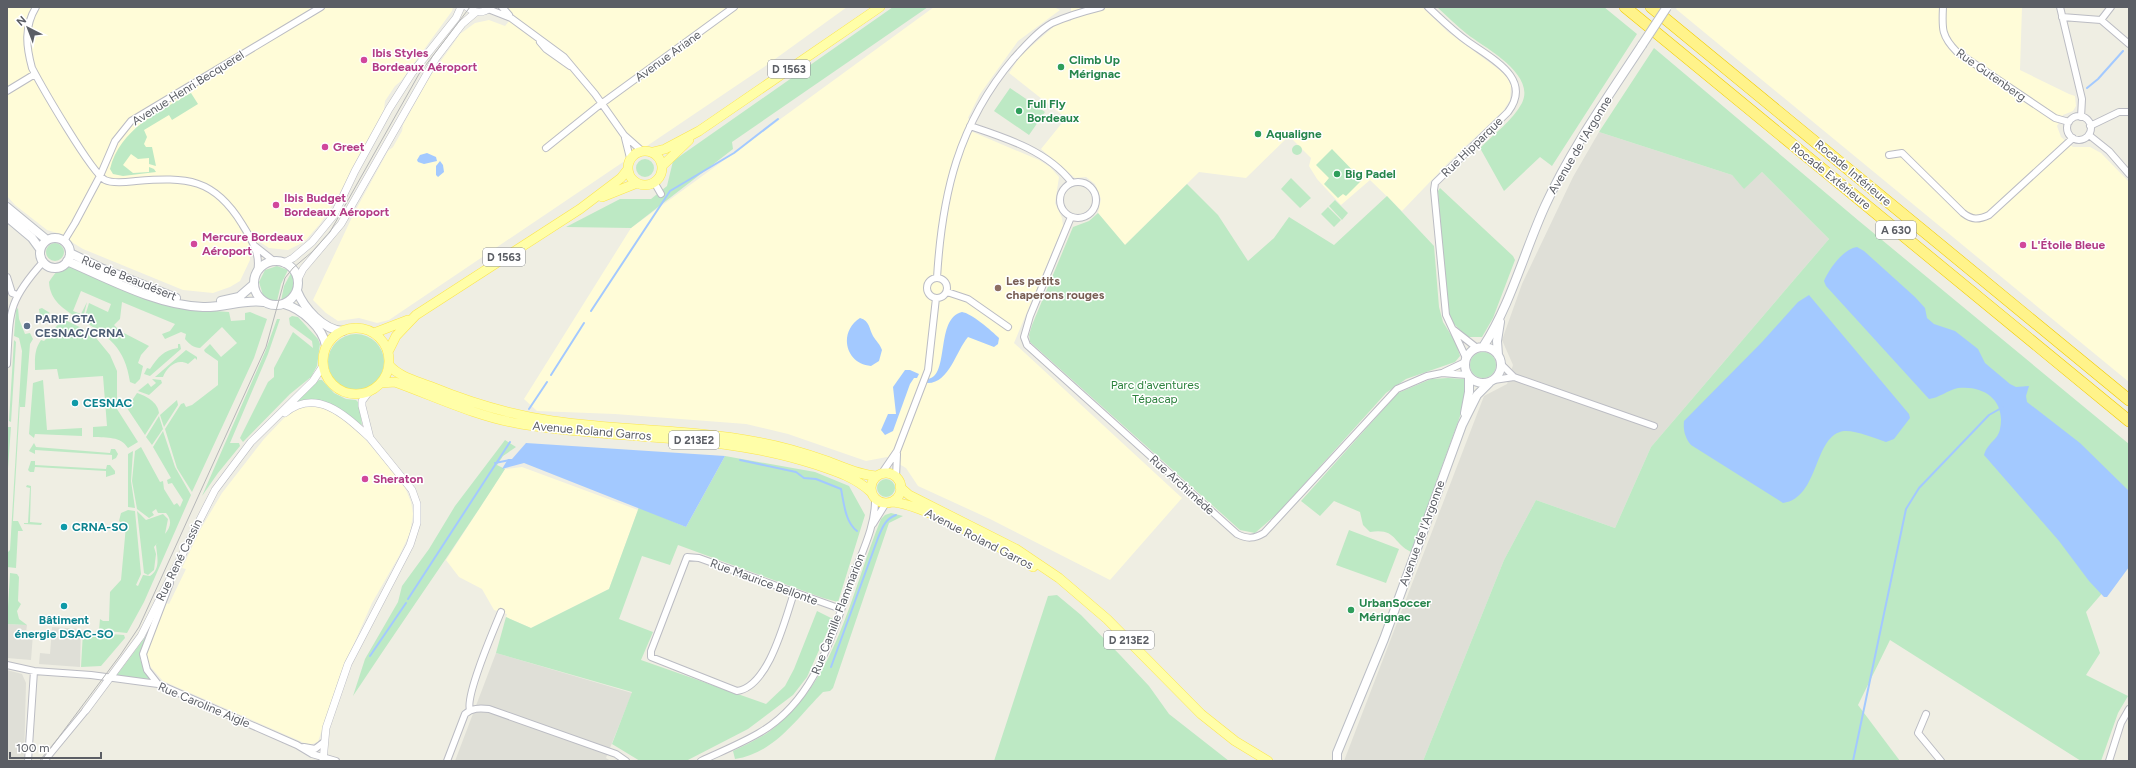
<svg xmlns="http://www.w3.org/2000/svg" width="2136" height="768" font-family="Figtree,sans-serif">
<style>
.commercial{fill:#fffcd8}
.industrial{fill:#dfdfd7}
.green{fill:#bde9c4}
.water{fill:#a3c9ff}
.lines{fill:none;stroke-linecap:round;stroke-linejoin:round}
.stream{stroke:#a3c9ff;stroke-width:2}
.minor-casing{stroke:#bbbcc3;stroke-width:8}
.tertiary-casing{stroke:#bbbcc3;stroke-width:8}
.secondary-casing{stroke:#bbbec5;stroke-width:10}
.primary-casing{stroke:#fce64f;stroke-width:10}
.motorway-casing{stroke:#f2cb00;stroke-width:12}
.minor{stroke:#fff;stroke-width:6}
.tertiary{stroke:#fff;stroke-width:7}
.secondary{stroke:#fff;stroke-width:8}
.primary{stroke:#fffea8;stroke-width:9}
.motorway{stroke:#fff38a;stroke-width:11}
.tram{stroke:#b6b7b8;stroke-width:1}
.secondary-bridge-casing{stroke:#bbbec5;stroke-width:10;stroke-linecap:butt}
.secondary-bridge{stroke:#fff;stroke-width:8}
.hotel-dot{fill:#d1479c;stroke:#fff;stroke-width:1.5}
.leisure-dot{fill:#2e9e5b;stroke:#fff;stroke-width:1.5}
.education-dot{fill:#8d6e63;stroke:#fff;stroke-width:1.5}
.service-dot{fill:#5c6f8a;stroke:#fff;stroke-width:1.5}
.culture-dot{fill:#0f9aa8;stroke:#fff;stroke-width:1.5}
.labels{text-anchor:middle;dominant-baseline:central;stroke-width:3;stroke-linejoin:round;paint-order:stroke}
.shield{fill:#fff;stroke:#8c8e93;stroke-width:1}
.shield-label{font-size:11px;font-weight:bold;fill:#5b5e65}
.hotel-label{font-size:12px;font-weight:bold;fill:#b23c85;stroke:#fff;text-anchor:start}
.street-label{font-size:12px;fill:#5b5e65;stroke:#fff}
.leisure-label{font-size:12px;font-weight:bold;fill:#27864d;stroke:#fff;text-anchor:start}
.education-label{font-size:12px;font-weight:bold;fill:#785e54;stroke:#fff;text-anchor:start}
.service-label{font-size:12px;font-weight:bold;fill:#4e5e75;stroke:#fff;text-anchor:start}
.park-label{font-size:12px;fill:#2d823e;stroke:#fff}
.culture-label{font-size:12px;font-weight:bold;fill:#0d838f;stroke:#fff;text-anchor:start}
</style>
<rect width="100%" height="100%" fill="#efeee3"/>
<path class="commercial" d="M 7,7 L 453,7 L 452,11 L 401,81 L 395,86 L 385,101 L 384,110 L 340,193 L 320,224 L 304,242 L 288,250 L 269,248 L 260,242 L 250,247 L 250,260 L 240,281 L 230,287 L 213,293 L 183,290 L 83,249 L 57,233 L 47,230 L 15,205 L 7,196 Z
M 506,7 L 847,7 L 764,67 L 389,320 L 377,323 L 359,318 L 338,321 L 326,313 L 313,300 L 354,213 L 388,151 L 393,147 L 402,131 L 403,125 L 430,76 L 453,44 L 460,34 L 475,23 L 489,20 L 505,26 L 514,15 Z
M 934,7 L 1054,7 L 1060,10 L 1018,41 L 980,94 L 968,118 L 972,121 L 968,130 L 1039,160 L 1050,167 L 1059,177 L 1055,203 L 1062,218 L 1063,226 L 1014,343 L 1182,498 L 1110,580 L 990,519 L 918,486 L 906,468 L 887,457 L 866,461 L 788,434 L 746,424 L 615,414 L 537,411 L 524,399 L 631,228 Z
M 1071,7 L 1422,7 L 1448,32 L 1505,74 L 1511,85 L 1510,100 L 1503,111 L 1448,163 L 1402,211 L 1370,180 L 1341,205 L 1317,179 L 1309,166 L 1311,158 L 1289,136 L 1246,178 L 1199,172 L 1125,245 L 1098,213 L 1101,199 L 1095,184 L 1086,177 L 1075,178 L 1041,149 L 1066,118 L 1009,73 L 1021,55 L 1058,23 L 1071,21 Z
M 1677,7 L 2022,7 L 2020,70 L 2069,94 L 2075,96 L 2076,106 L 2073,111 L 2063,115 L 2057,126 L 2061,137 L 2073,147 L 2090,147 L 2101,153 L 2129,182 L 2129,382 L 1676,9 Z
M 303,405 L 321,407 L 330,411 L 340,416 L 359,432 L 404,485 L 411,502 L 413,514 L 410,533 L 399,556 L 372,603 L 340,675 L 318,742 L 309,745 L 163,681 L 149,665 L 146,650 L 166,603 L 169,604 L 186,569 L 182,568 L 200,530 L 222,493 L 264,439 L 285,417 Z
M 522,467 L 638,510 L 609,589 L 531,628 L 506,617 L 507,614 L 494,610 L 482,589 L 459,577 L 446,560 L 505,469 Z"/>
<path class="industrial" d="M 1599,132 L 1732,175 L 1744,188 L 1762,172 L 1829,239 L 1651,447 L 1615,528 L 1536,500 L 1504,560 L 1423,761 L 1344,761 L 1484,396 L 1507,384 L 1513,365 L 1502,340 L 1522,284 L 1573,177 Z
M 7,624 L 27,625 L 26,633 L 33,634 L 31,660 L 7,658 Z
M 52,627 L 81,629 L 80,667 L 39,664 L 40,653 L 50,654 Z
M 496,653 L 632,693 L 606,758 L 611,761 L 455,761 Z
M 7,670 L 22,674 L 26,683 L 24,761 L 7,761 Z"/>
<path class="green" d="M 893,7 L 928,7 L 732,142 L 733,149 L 631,228 L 566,227 L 620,199 L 651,199 L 667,186 L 673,161 Z
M 1437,7 L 1604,7 L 1637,34 L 1552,166 L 1540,157 L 1504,191 L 1480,148 C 1494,134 1513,120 1522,103 C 1536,74 1485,48 1467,34 C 1457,26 1447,16 1437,7 Z
M 1654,48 L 1859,221 L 2129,444 L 2129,562 L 2086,612 L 2100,653 L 2086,675 L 2128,696 L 2118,713 L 2101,761 L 2081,761 L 1890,640 L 1858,705 L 1900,761 L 1423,761 L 1504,560 L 1536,500 L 1615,528 L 1651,447 L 1829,239 L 1762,172 L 1744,189 L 1732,175 L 1599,132 Z
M 1010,88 L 1045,112 L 1029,135 L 994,111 Z
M 191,93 L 198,104 L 172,120 L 169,115 L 144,130 L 147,137 L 144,144 L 146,147 L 152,147 L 156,166 L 149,164 L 149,158 L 138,159 L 131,154 L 123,165 L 133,173 L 149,172 L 149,167 L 154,169 L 156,172 L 123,176 L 113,174 L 110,169 C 120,129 158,112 191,93 Z
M1292 150a5 5 0 1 1 10 0a5 5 0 1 1-10 0Z
M 1332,149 L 1362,180 L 1346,196 L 1343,194 L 1338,198 L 1324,184 L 1329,178 L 1316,165 Z
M636 168a9 9 0 1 1 18 0a9 9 0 1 1-18 0Z
M 1291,178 L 1311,198 L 1300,208 L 1281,189 Z
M 1187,184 L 1218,215 L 1248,261 L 1274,238 L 1289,217 L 1334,245 L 1387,196 L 1434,246 L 1439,307 L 1443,322 L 1456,343 L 1460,356 L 1455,362 L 1406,379 L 1386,393 L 1279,512 L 1255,533 L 1240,530 L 1030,342 L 1029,335 L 1032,325 L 1073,227 L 1089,221 L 1098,213 L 1125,245 Z
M 1440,188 L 1513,256 L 1515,260 L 1493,318 L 1482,337 L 1467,337 L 1450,320 L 1448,311 L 1438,191 Z
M 1335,200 L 1348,213 L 1342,220 L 1329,206 Z
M 1328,207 L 1341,220 L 1334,227 L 1321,214 Z
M46 252a9 9 0 1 1 18 0a9 9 0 1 1-18 0Z
M 69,266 L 187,309 L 229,312 L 231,321 L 245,320 L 245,313 L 250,312 L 267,319 L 254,358 L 192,492 L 177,468 L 165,429 L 181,404 L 184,403 L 186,407 L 192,405 L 218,385 L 218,361 L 205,352 L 204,350 L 210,344 L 221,357 L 237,343 L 222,327 L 200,348 C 194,348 189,344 185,339 L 186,334 L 181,332 L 165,339 L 162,334 L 170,331 L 175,324 L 122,302 L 120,319 L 114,325 L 120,331 L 149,346 L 141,355 L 138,363 L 143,366 L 140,379 L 135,384 L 130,382 C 125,348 109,336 81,320 L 85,316 L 89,303 L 108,312 L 111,304 L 81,291 L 73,311 L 81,314 L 87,302 L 84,314 L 79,319 C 64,309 50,301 49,282 C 55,273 58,268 69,266 Z
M 277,266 L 288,270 L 281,284 L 277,301 L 270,300 L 263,295 L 259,282 L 265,270 Z
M 291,273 C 298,285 292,296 281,301 L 284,286 Z
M 18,308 L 19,319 L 25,334 L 30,333 L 33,339 L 30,344 L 25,407 L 20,407 L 20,402 L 13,521 L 18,521 L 23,531 L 18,531 L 16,568 L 7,567 L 7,553 L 10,550 L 22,351 L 19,338 L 14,336 L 16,310 Z
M 42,308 L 50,313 L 40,317 L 39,309 Z
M 292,316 L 298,317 L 318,339 L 320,344 L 317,366 L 311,377 L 290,394 L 243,442 L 240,438 L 268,382 L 274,377 L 274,368 L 293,332 L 313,348 L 312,341 L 290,325 L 289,318 Z
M 277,319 L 280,319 L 268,354 L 230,443 L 239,443 L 240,446 L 218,473 L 202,496 L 265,352 Z
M 65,320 L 92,333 L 110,355 L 117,371 L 117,409 L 138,442 L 128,448 C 120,436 108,438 93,437 L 93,427 L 107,426 L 103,376 L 59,379 L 57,369 L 35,370 C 35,359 34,350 41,340 L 44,341 C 51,335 56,323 65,320 Z
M328 362a28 28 0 1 1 56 0a28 28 0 1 1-56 0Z
M 14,340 L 16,342 L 11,422 L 9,421 Z
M 178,344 L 180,344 L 181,349 L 150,376 L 144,374 L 147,368 L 150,369 C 158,357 164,350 178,348 Z
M 186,350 L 197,357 L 197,360 L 195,358 L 188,364 C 177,358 167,367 163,377 L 155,377 Z
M1470 365a13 13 0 1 1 26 0a13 13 0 1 1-26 0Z
M 1448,378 L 1464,379 L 1467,386 L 1463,408 L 1411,552 C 1392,543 1397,528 1370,532 L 1363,525 L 1360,512 L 1334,501 L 1320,516 L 1301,501 L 1398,393 L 1431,379 Z
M 152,379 L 161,380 L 162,383 L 149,395 L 138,391 L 148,383 L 151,387 L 156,383 Z
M 43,380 L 47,430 L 82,428 L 82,436 L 35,434 L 34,438 L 29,434 L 33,383 Z
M 319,380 L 322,380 L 334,393 L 346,399 L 356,400 L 359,403 L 362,425 L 307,400 L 299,401 L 292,405 Z
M 137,393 C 146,396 158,402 159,413 L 145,435 L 127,408 Z
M 177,400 L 178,405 L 164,427 L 160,415 Z
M 159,416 L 163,429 L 152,445 L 146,437 Z
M 8,427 L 11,427 L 7,482 Z
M 163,431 L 175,467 L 191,495 L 144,602 L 127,633 L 99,630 L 100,619 L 103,621 L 109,621 L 110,592 L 121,580 L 126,526 L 119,521 L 121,513 L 128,510 L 135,511 L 141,574 L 136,585 L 138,586 L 143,575 L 150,576 C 161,569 157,556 156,545 C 163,535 177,526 166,513 L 158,513 L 156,509 L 152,512 L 154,515 L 149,518 L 137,509 L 132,481 L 135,451 L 141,447 L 160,482 L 163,481 L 164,489 L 174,505 L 177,503 L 180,507 L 183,500 L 172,483 L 168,484 L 167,480 L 171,478 L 153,447 Z
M 505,440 L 516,447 L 503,456 L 497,465 L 505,469 C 456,546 403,620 353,696 L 365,659 L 398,602 L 402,586 L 429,549 L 455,506 Z
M 34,443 L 36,447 L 110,453 L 111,449 L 115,449 L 118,454 L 116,458 L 112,460 L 112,455 L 35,450 L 35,454 L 29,451 Z
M 133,451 L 131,481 L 135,508 L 128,507 L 128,454 Z
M 725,456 L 815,472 L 849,486 L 865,515 L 838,602 L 823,598 L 678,545 L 670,565 L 642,556 L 619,619 L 653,632 L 641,660 L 766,704 L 785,686 L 794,669 L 817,611 L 833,619 L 807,677 L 793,695 L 748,729 L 686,761 L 640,761 L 612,744 L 632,692 L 496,653 L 506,617 L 531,628 L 609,589 L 639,507 L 686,527 Z
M 31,461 L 35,461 L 35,465 L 106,469 L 107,465 L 110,465 L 115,471 L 115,474 L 106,477 L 106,471 L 35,467 L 34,472 L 30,472 L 28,470 Z
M877 488a9 9 0 1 1 18 0a9 9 0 1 1-18 0Z
M 27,485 L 31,486 L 30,522 L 42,523 L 41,525 L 24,524 L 24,523 L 28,523 L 30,488 L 26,487 Z
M 137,511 L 146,520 L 163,514 L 168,519 L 165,534 L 154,547 L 156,554 L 154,570 L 148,575 L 144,573 Z
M 891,513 L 903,516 L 889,523 L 833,688 L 830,691 L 823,692 C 797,718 775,753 735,759 L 733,751 C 745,745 759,739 770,731 C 837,681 851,592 881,519 L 885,515 Z
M 1349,530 L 1399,549 L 1386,583 L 1336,565 Z
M 10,573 L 17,574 L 19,577 L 18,601 L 21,604 L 17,611 L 19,619 L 27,625 L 7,624 Z
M 1057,595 L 1081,615 L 1121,656 L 1149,686 L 1169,714 L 1229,761 L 994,761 L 1048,596 Z
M 83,632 L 124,635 L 125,638 L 101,666 L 81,667 Z
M 146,636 L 140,659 L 149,679 L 119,676 L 117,675 Z"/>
<path class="water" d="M 427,153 L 436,157 L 437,161 L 424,164 L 418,162 L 417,160 L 420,155 Z
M 440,161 L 443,165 L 444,172 L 438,177 L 436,175 L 436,166 Z
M 1857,247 L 1864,251 L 1915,297 L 1925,308 L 1927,318 L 1934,324 L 1955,331 L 1978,349 L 1985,363 L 2010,384 L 2016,387 L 2029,386 L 2026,396 L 2027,402 L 2080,443 L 2129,491 L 2129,567 L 2107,597 L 2104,597 L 2089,581 L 2059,541 L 1984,455 C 1988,442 1998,440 2000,429 C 2006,401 1985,385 1958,388 C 1948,390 1939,398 1929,399 L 1826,286 L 1824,281 C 1829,269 1843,249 1857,247 Z
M 1809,295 L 1909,414 L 1910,418 L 1894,439 L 1886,442 C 1875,438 1855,430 1844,431 C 1813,435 1820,498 1783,503 L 1691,445 C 1685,438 1683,430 1684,421 L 1762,342 L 1798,302 Z
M 962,312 C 971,313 992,331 999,338 L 998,344 L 994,347 L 968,337 C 956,351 949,384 927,383 L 928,379 C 950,376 935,318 962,312 Z
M 860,318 C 870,321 869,329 873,336 C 876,341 880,344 882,350 L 879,361 L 871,366 C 845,364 838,332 860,318 Z
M 905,370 L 910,370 L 919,374 L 917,378 L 914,378 L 910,384 L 893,431 L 885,435 L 881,430 L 888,414 L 896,414 L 893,387 Z
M 526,443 L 725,456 L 686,527 L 524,463 L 502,469 L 508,459 L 512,459 Z"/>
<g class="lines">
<path class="stream" d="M 2087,88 L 2098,79 L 2123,51
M 591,311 L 670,191 L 734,153 L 778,119
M 551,375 L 584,323
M 529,409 L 547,382
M 740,460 L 796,472 L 804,478 L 816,479 L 841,489 C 844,503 845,522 857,531
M 495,463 L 510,460
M 408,599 L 510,442
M 370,656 L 406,603
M 831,667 L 878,538 C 882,528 885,519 896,515
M 1853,761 L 1906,509 L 1919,488 L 1989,415 L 2003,407"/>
<g class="minor-casing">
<path id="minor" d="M 36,7 C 24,27 26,46 32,68 C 42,87 91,172 105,180 C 113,184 127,182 136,181 C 187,177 214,178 242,224 C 252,240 261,254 257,272
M 502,7 L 509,15
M 1428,7 C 1441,19 1453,31 1467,41 C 1490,58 1534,78 1508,112 L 1435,183 L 1434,190 L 1446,315 L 1466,358
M 1943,7 C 1942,28 1941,36 1957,52 L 2055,118 L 2069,122
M 2060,7 L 2082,99 L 2081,117
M 488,9 L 511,18 L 564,57 L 595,94 L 624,135 L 642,151
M 2062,17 L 2101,20 L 2129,44
M 2101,20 L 2111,7
M 540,42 L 546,49 L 570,66
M 7,91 L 35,74
M2067 128a12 12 0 1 1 24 0a12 12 0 1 1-24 0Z
M 970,126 C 1006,138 1048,151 1072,183
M 2090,126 L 2119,112 L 2129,112
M 2089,135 L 2109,151 L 2129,174
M 625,138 L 630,158
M 546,148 L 597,107 L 734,7
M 1889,155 L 1902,153 L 1963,213 C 1972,220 1978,220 1989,215 L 2073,138
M 654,182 L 661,194
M1060 200a18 18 0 1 1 36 0a18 18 0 1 1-36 0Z
M 1071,217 L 1030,316 L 1024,337 L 1027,345 L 1237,534 C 1247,539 1254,539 1264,533 L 1397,389 L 1427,376 L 1442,373 L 1467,375
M 64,241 L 75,223 L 100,176 L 115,141 L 131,121 L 321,7
M 255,246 L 275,262
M 7,277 L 12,293 L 17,295
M927 288a10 10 0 1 1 20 0a10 10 0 1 1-20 0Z
M 937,278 C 942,194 958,124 1014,58 C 1025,46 1038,31 1052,23 C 1068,16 1085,11 1101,7
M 947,292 L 968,299 L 1008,327
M 1454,330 L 1477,348
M 7,364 C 10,312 7,302 43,262
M 1501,364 L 1514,377 L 1654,426
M 1444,372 L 1465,362
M 1494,380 L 1514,377
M 882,473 L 897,451 L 928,370 L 936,298
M 896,477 L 897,454
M 873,524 L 886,503
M 794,593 C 785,619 769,687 737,691 L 651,657 L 651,651 L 687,557 L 699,558 L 841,609
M 7,665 L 34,671 L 91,675 L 158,684 L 297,745 L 312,754 L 336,761
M 158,684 L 147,670 L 143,654 L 170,583
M 470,710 C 465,696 494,629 501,612
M 1926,714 L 1918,733 L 1941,761
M 304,747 L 315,749 L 324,742
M 28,761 L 34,671
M 44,761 L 86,710
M 447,761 L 465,714 C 472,708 479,708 489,709 L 616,754 L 626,761
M 701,761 C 720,752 740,744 759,733 C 816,700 831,637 852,579 C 861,554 876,526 875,498
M 2109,761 L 2121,723 L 2129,709"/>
</g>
<g class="tertiary-casing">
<path id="tertiary" d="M 467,7 C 474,13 483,14 491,7
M 284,263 L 293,258 L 312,242 L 334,215 L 355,171 L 389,109 L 412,73 L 456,18 L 461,7
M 298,279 L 303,269 L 341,224 L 436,58 L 462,24 L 476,12
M 285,413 C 317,387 346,416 370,438
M 86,710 L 141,636 L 215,490 L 251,442 L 313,381 L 323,366
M 323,761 L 326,728 L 348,664 L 410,545 L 417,523 L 417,504 L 412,490 L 370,438 L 362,406 L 362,401 L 368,393"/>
</g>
<g class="secondary-casing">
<path id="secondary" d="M 7,207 L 47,240
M 7,217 L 32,238 L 40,249
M40 253a15 15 0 1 1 30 0a15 15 0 1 1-30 0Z
M 70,253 L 103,269 L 176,298
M 67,261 C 109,279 156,305 203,307 C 223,308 244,299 264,302
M254 283a22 22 0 1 1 44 0a22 22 0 1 1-44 0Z
M 297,291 C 304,308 323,330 343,331
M 221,301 L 239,297 L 254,284
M 284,304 C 302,309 323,328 326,346
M1465 365a18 18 0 1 1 36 0a18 18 0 1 1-36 0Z
M 1483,347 C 1511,304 1524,252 1545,206 C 1571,149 1608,97 1642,45
M 1498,355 L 1497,341 L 1500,322
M 1465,413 L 1469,392 L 1469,378
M 1337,761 L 1337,753 L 1384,639 L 1462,425 L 1477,395 L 1489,383"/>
</g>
<g class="primary-casing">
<path id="primary" d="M628 168a17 17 0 1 1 34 0a17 17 0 1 1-34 0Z
M 653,152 L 665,149 L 699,131 L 880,7
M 662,166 L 689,140
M 602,197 L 637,183
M323 361a33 33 0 1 1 66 0a33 33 0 1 1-66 0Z
M 374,333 L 408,320
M 388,352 L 396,336 L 416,315 L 580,209 L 621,178 L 628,169
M 389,365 C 399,377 417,381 432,387 C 471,403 511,415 553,421 C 621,431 690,429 757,442 C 781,446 804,453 827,461 C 843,467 859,475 876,476
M 381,383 L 395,382 C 436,397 478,417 521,424 C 619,440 719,433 814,464 C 835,471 855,477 871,492
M871 488a15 15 0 1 1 30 0a15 15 0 1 1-30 0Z
M 900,487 L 909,495 L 1016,549 L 1059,578 L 1107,619 L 1201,714 L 1235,741 L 1268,761
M 891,502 C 921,503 1004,549 1033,567"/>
</g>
<g class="motorway-casing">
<path id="motorway" d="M 1625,7 L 2129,421
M 1651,7 L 2129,400"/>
</g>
<use href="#minor" class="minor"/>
<use href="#tertiary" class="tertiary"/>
<use href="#secondary" class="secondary"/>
<use href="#primary" class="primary"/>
<use href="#motorway" class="motorway"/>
<path class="tram" d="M 41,761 L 121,654 L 139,627 L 266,347 L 285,278 L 293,268 L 312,252 L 330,232 L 419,74 L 470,7"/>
<g class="secondary-bridge-casing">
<path id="secondary-bridge" d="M 1642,45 L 1667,7"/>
</g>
<use href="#secondary-bridge" class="secondary-bridge"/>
</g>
<g class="hotel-dot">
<circle cx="364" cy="60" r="4"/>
<circle cx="325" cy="147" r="4"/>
<circle cx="276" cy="205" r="4"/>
<circle cx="194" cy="244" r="4"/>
<circle cx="2023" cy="245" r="4"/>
<circle cx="365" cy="479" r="4"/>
</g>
<g class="leisure-dot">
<circle cx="1061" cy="67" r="4"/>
<circle cx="1019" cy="111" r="4"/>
<circle cx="1258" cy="134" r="4"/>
<circle cx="1337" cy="174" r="4"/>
<circle cx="1351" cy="610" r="4"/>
</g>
<circle class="education-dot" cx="998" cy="288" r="4"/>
<circle class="service-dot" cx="27" cy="326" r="4"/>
<g class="culture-dot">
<circle cx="75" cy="403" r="4"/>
<circle cx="64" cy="527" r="4"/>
<circle cx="64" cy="606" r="4"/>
</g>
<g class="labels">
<g class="shield">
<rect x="768" y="60" width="42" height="18" rx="3"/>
<rect x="1876" y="221" width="40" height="18" rx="3"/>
<rect x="483" y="248" width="42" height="18" rx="3"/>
<rect x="669" y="431" width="50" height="18" rx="3"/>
<rect x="1104" y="631" width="50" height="18" rx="3"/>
</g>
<g class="shield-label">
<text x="789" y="69">D 1563</text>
<text x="1896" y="230">A 630</text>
<text x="504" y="257">D 1563</text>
<text x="694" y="440">D 213E2</text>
<text x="1129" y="640">D 213E2</text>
</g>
<g class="hotel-label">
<text x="372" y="53">Ibis Styles<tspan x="372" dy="14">Bordeaux Aéroport</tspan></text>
<text x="333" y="147">Greet</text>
<text x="284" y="198">Ibis Budget<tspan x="284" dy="14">Bordeaux Aéroport</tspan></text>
<text x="202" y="237">Mercure Bordeaux<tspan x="202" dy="14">Aéroport</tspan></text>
<text x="2031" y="245">L'Étoile Bleue</text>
<text x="373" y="479">Sheraton</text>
</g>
<g class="street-label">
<text transform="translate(668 56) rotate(-36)">Avenue Ariane</text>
<text transform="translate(1991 75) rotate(35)">Rue Gutenberg</text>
<text transform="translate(188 88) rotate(-32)">Avenue Henri Becquerel</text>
<text transform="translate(1580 145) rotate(-59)">Avenue de l'Argonne</text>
<text transform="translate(1472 147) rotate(-44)">Rue Hipparque</text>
<text transform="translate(1853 173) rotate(40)">Rocade Intérieure</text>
<text transform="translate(1831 176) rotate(39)">Rocade Extérieure</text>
<text transform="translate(129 278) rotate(22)">Rue de Beaudésert</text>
<text transform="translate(592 431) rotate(5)">Avenue Roland Garros</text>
<text transform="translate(1182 485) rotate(42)">Rue Archimède</text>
<text transform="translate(1422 533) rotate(-70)">Avenue de l'Argonne</text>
<text transform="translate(979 539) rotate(27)">Avenue Roland Garros</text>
<text transform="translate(179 560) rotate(-64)">Rue René Cassin</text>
<text transform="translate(764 582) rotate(20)">Rue Maurice Bellonte</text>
<text transform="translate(838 614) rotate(-69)">Rue Camille Flammarion</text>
<text transform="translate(204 705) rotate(23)">Rue Caroline Aigle</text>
</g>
<g class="leisure-label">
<text x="1069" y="60">Climb Up<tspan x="1069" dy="14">Mérignac</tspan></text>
<text x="1027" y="104">Full Fly<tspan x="1027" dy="14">Bordeaux</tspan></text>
<text x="1266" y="134">Aqualigne</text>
<text x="1345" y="174">Big Padel</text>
<text x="1359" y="603">UrbanSoccer<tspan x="1359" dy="14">Mérignac</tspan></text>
</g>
<g class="education-label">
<text x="1006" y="281">Les petits<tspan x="1006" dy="14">chaperons rouges</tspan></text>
</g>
<g class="service-label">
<text x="35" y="319">PARIF GTA<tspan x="35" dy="14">CESNAC/CRNA</tspan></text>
</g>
<g class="park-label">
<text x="1155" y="385">Parc d'aventures<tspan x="1155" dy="14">Tépacap</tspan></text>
</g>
<g class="culture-label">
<text x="83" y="403">CESNAC</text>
<text x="72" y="527">CRNA-SO</text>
<text x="64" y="620" text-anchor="middle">Bâtiment<tspan x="64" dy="14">énergie DSAC-SO</tspan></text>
</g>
</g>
<rect width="2136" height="768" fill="none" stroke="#5b5e65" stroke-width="16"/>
<g transform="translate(28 28) rotate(318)" stroke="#ffffff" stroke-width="3" paint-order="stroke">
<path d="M0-3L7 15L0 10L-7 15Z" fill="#5b5e65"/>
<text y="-6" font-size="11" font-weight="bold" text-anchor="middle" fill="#5b5e65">N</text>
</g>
<path d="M10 752v6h91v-6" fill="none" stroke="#5b5e65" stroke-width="2"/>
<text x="16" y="752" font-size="12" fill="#5b5e65" stroke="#ffffff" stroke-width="3" paint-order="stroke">100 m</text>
</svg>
